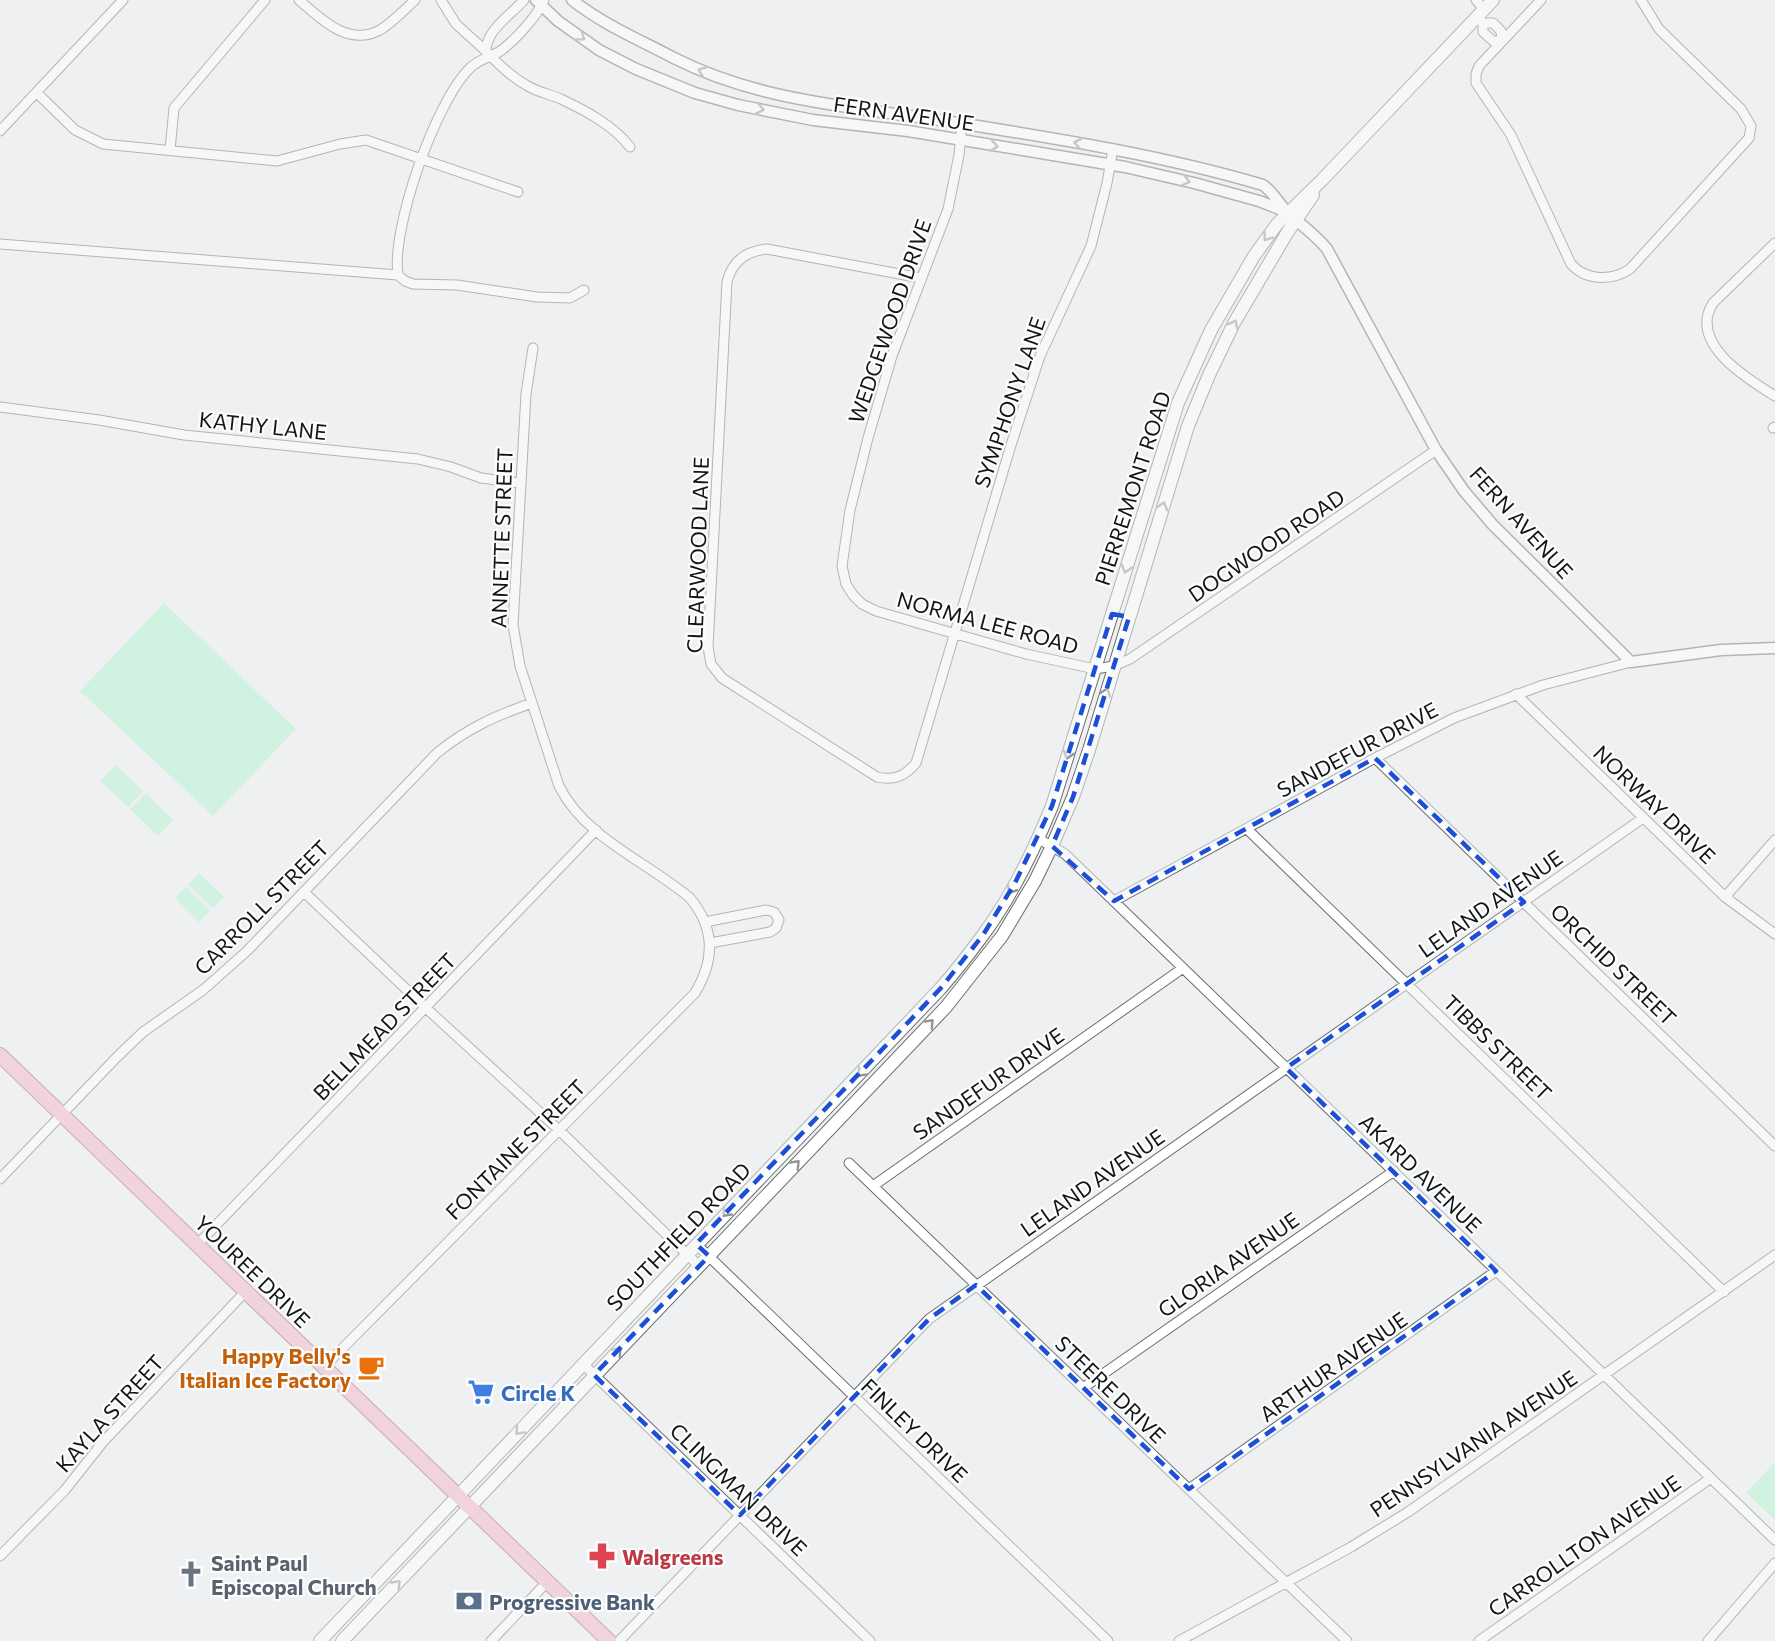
<svg xmlns="http://www.w3.org/2000/svg" width="1775" height="1641" font-family="Commissioner,sans-serif">
<style>
.green{fill:#aef4cc}
.lines{fill:none;stroke-linecap:round;stroke-linejoin:round}
.minor-casing{stroke:#6c6d6e;stroke-width:11}
.tertiary-casing{stroke:#6c6d6e;stroke-width:13}
.secondary-casing{stroke:#6c6d6e;stroke-width:14}
.primary-casing{stroke:#a0566c;stroke-width:16}
.minor{stroke:#fff;stroke-width:9}
.tertiary{stroke:#fff;stroke-width:10}
.secondary{stroke:#fff;stroke-width:12}
.primary{stroke:#f4afc3;stroke-width:14}
.oneway{stroke:#959595}
.marked{fill:none;stroke:#1d4ed8;stroke-width:4.5;stroke-dasharray:12 8;stroke-linejoin:round}
.labels{text-anchor:middle;dominant-baseline:central;stroke-width:4.5;stroke-linejoin:round;paint-order:stroke}
.street-label{font-size:21px;fill:#131414;stroke:#fcfdfe}
.food-label{font-size:21px;font-weight:bold;fill:#c56008;stroke:#fcfdfe;text-anchor:end}
.shop-label{font-size:21px;font-weight:bold;fill:#366cbe;stroke:#fcfdfe;text-anchor:start}
.health-label{font-size:21px;font-weight:bold;fill:#be3a42;stroke:#fcfdfe;text-anchor:start}
.worship-label{font-size:21px;font-weight:bold;fill:#5b616d;stroke:#fcfdfe;text-anchor:start}
.service-label{font-size:21px;font-weight:bold;fill:#4e5e75;stroke:#fcfdfe;text-anchor:start}
</style>
<rect width="100%" height="100%" fill="#eef0f1"/>
<path class="green" d="M 164,603 L 296,729 L 213,816 L 80,691 Z
M 116,765 L 143,791 L 128,807 L 100,781 Z
M 146,793 L 173,820 L 158,836 L 130,809 Z
M 199,873 L 224,897 L 213,908 L 188,885 Z
M 186,887 L 210,911 L 199,922 L 175,898 Z
M 1775,1462 L 1775,1520 L 1746,1493 Z"/>
<g class="lines">
<g class="minor-casing">
<path id="minor" d="M 299,0 C 321,19 347,46 378,31 C 390,25 405,9 415,0
M 441,0 L 456,24 L 488,53
M 524,0 C 511,15 486,30 486,51 C 498,64 510,76 526,85 C 537,92 549,94 561,99 C 586,111 613,125 630,147
M 544,0 C 538,15 516,39 503,49 C 495,56 481,58 471,67 C 436,100 391,228 398,275 L 405,281 L 413,284 L 457,285 L 537,297 L 570,298 L 584,290
M 1476,0 L 1484,9
M 1541,0 L 1479,66 L 1476,74 L 1476,83 L 1511,135 L 1571,264 C 1586,281 1612,281 1630,269 L 1749,138 L 1751,126 L 1741,109 L 1659,29 L 1641,0
M 1477,17 L 1483,23 L 1483,32 L 1493,41 L 1502,41 L 1501,31 L 1493,23 L 1483,23
M 37,93 L 75,130 L 103,144 L 277,161 L 340,144 L 366,140 L 518,192
M 962,123 L 959,155 L 948,209 L 892,356 L 868,438 L 850,510 L 842,566 L 846,584 L 853,595 L 862,604 L 876,611 L 1026,654 L 1095,669 L 1114,666 L 1130,659 L 1436,450
M 0,131 L 123,0
M 170,150 L 174,108 L 265,0
M 1775,243 L 1713,303 C 1688,343 1746,378 1775,396
M 0,244 L 398,275
M 921,278 L 767,249 C 747,251 732,261 727,282 L 708,647 L 711,664 L 722,678 L 877,777 C 894,781 905,776 916,763 L 1011,445 L 1040,356 L 1091,246 L 1107,183 L 1113,149
M 0,407 L 99,420 L 184,435 L 418,459 L 451,467 L 481,478 L 520,483
M 1773,428 L 1775,427
M 1516,694 L 1725,897 L 1775,934
M 1375,758 L 1775,1146
M 1247,829 L 1724,1292
M 1039,839 L 1065,854 L 1775,1540
M 304,892 L 426,1008 L 559,1130 L 699,1266
M 1725,897 L 1775,840
M 1114,901 L 1375,758 L 1454,718 L 1543,685 L 1631,662
M 705,922 L 766,910 L 774,912 L 779,920 L 776,928 L 770,932 L 710,943
M 849,1163 L 1347,1641
M 0,1179 L 117,1057 L 143,1032 L 203,990 L 247,951 L 437,753 C 468,728 495,716 532,703
M 873,1186 L 1183,968
M 696,1244 L 1108,1641
M 196,1246 L 596,830
M 583,1364 L 870,1641
M 323,1368 L 695,993 C 715,960 715,928 690,898 C 646,861 585,838 559,786 L 520,666 L 513,625 L 526,394 L 533,348
M 1083,1388 L 1394,1171
M 1189,1489 L 1496,1271
M 0,1556 L 65,1490 L 103,1442 L 245,1292
M 491,1641 L 547,1582
M 619,1641 L 929,1319 L 1643,818
M 1179,1641 L 1351,1547 L 1408,1512 L 1775,1255
M 1479,1641 L 1711,1478
M 1708,1641 L 1775,1563"/>
</g>
<g class="tertiary-casing">
<path id="tertiary" d="M 536,0 L 558,21 L 599,50 L 636,69 L 695,93 L 738,105 L 813,120 L 908,131 L 1125,167 L 1194,183 L 1259,201 L 1287,212
M 572,0 C 604,25 638,39 674,58 C 764,104 867,108 965,124 C 1065,140 1165,156 1263,185 C 1273,192 1279,204 1288,213 C 1301,225 1316,235 1327,249 L 1436,450 L 1464,491 L 1493,525 L 1631,662 L 1721,650 L 1775,648"/>
</g>
<g class="secondary-casing">
<path id="secondary" d="M 320,1641 L 940,989 C 955,972 969,954 983,935 C 1012,896 1034,850 1052,806 L 1178,403 L 1211,330 L 1254,256 L 1277,224 L 1322,180 L 1493,0
M 342,1641 L 946,1007 L 1002,936 L 1035,881 L 1052,846 L 1073,797 L 1089,750 L 1188,426 L 1209,375 L 1234,323 L 1287,233 L 1313,195"/>
</g>
<g class="primary-casing">
<path id="primary" d="M 0,1055 L 609,1641"/>
</g>
<use href="#minor" class="minor"/>
<use href="#tertiary" class="tertiary"/>
<use href="#secondary" class="secondary"/>
<use href="#primary" class="primary"/>
</g>
<defs><path id="oneway-chevron" d="M-2-3.5L2.5 0L-2 3.5" fill="none" stroke-width="1.6" stroke-linecap="round" stroke-linejoin="round" transform="scale(1.5)"/></defs>
<g class="oneway">
<use href="#oneway-chevron" transform="translate(581 37) rotate(36)"/>
<use href="#oneway-chevron" transform="translate(702 71) rotate(-159)"/>
<use href="#oneway-chevron" transform="translate(760 109) rotate(11)"/>
<use href="#oneway-chevron" transform="translate(1078 143) rotate(-170)"/>
<use href="#oneway-chevron" transform="translate(994 146) rotate(9)"/>
<use href="#oneway-chevron" transform="translate(1186 181) rotate(14)"/>
<use href="#oneway-chevron" transform="translate(1267 237) rotate(125)"/>
<use href="#oneway-chevron" transform="translate(1234 324) rotate(-63)"/>
<use href="#oneway-chevron" transform="translate(1163 506) rotate(-73)"/>
<use href="#oneway-chevron" transform="translate(1126 569) rotate(107)"/>
<use href="#oneway-chevron" transform="translate(1106 692) rotate(-72)"/>
<use href="#oneway-chevron" transform="translate(1068 755) rotate(107)"/>
<use href="#oneway-chevron" transform="translate(1011 890) rotate(120)"/>
<use href="#oneway-chevron" transform="translate(930 1023) rotate(-47)"/>
<use href="#oneway-chevron" transform="translate(861 1073) rotate(133)"/>
<use href="#oneway-chevron" transform="translate(796 1164) rotate(-46)"/>
<use href="#oneway-chevron" transform="translate(726 1213) rotate(134)"/>
<use href="#oneway-chevron" transform="translate(618 1351) rotate(-46)"/>
<use href="#oneway-chevron" transform="translate(519 1431) rotate(133)"/>
<use href="#oneway-chevron" transform="translate(397 1584) rotate(-46)"/>
</g>
<path d="M0 0H1775V1641H0ZM 1112,614 L 1129,617 L 1073,797 L 1052,846 L 1114,901 L 1375,758 L 1524,902 L 1286,1068 L 1496,1271 L 1189,1489 L 976,1285 L 929,1319 L 740,1515 L 594,1375 L 709,1256 L 696,1244 L 940,989 L 983,935 L 1015,883 L 1052,806 Z" fill="#eef0f1" fill-opacity=".55" fill-rule="evenodd"/>
<path class="marked" d="M 1112,614 L 1129,617 L 1073,797 L 1052,846 L 1114,901 L 1375,758 L 1524,902 L 1286,1068 L 1496,1271 L 1189,1489 L 976,1285 L 929,1319 L 740,1515 L 594,1375 L 709,1256 L 696,1244 L 940,989 L 983,935 L 1015,883 L 1052,806 Z"/>
<defs>
<g id="cafe-bare" transform="scale(2.07)"><path d="M-5.5-4.5H6V0H3Q3 3.5 0 3.5H-2.5Q-5.5 3.5-5.5 0ZM3-3.2v2h1.7v-2ZM-6 4.5H4V6H-6Z" fill="#e8710a" stroke="#fcfdfe" stroke-width="2.5" paint-order="stroke"/></g>
<g id="supermarket-bare" transform="scale(2.07)"><path d="M-6-5.5h2.5l.6 2H6L4.5 2H-2.5L-4.4-4H-6ZM-1.5 3.2a1.3 1.3 0 1 0 .1 0ZM3 3.2a1.3 1.3 0 1 0 .1 0Z" fill="#3f7fe0" stroke="#fcfdfe" stroke-width="2.5" paint-order="stroke"/></g>
<g id="pharmacy-bare" transform="scale(2.07)"><path d="M-2-6h4v4h4v4h-4v4h-4v-4h-4v-4h4Z" fill="#e0444e" stroke="#fcfdfe" stroke-width="2.5" paint-order="stroke"/></g>
<g id="church-bare" transform="scale(2.07)"><path d="M-1.2-6h2.4v3.5h3.3v2.4h-3.3V6h-2.4V-.1h-3.3v-2.4h3.3Z" fill="#6b7280" stroke="#fcfdfe" stroke-width="2.5" paint-order="stroke"/></g>
<g id="bank-bare" transform="scale(2.07)"><path d="M-6-4H6V4H-6ZM0-2.3a2.3 2.3 0 1 0 0 4.6a2.3 2.3 0 1 0 0-4.6Z" fill="#5c6f8a" stroke="#fcfdfe" stroke-width="2.5" paint-order="stroke"/></g>
</defs>
<g fill-rule="evenodd">
<use href="#cafe-bare" x="371" y="1367"/>
<use href="#supermarket-bare" x="481" y="1392"/>
<use href="#pharmacy-bare" x="602" y="1556"/>
<use href="#church-bare" x="191" y="1574"/>
<use href="#bank-bare" x="469" y="1601"/>
</g>
<g class="labels">
<g class="street-label">
<text transform="translate(904 113) rotate(8)">FERN AVENUE</text>
<text transform="translate(889 321) rotate(-71)">WEDGEWOOD DRIVE</text>
<text transform="translate(1009 402) rotate(-71)">SYMPHONY LANE</text>
<text transform="translate(263 425) rotate(6)">KATHY LANE</text>
<text transform="translate(1132 488) rotate(-72)">PIERREMONT ROAD</text>
<text transform="translate(1522 522) rotate(48)">FERN AVENUE</text>
<text transform="translate(501 538) rotate(-88)">ANNETTE STREET</text>
<text transform="translate(1266 545) rotate(-34)">DOGWOOD ROAD</text>
<text transform="translate(697 555) rotate(-88)">CLEARWOOD LANE</text>
<text transform="translate(988 622) rotate(15)">NORMA LEE ROAD</text>
<text transform="translate(1357 749) rotate(-28)">SANDEFUR DRIVE</text>
<text transform="translate(1655 804) rotate(44)">NORWAY DRIVE</text>
<text transform="translate(1490 903) rotate(-35)">LELAND AVENUE</text>
<text transform="translate(261 907) rotate(-45)">CARROLL STREET</text>
<text transform="translate(1614 964) rotate(44)">ORCHID STREET</text>
<text transform="translate(384 1026) rotate(-46)">BELLMEAD STREET</text>
<text transform="translate(1498 1047) rotate(44)">TIBBS STREET</text>
<text transform="translate(988 1083) rotate(-35)">SANDEFUR DRIVE</text>
<text transform="translate(515 1149) rotate(-45)">FONTAINE STREET</text>
<text transform="translate(1421 1173) rotate(44)">AKARD AVENUE</text>
<text transform="translate(1092 1182) rotate(-35)">LELAND AVENUE</text>
<text transform="translate(678 1236) rotate(-46)">SOUTHFIELD ROAD</text>
<text transform="translate(1228 1264) rotate(-35)">GLORIA AVENUE</text>
<text transform="translate(253 1271) rotate(44)">YOUREE DRIVE</text>
<text transform="translate(1333 1366) rotate(-35)">ARTHUR AVENUE</text>
<text transform="translate(1111 1389) rotate(44)">STEERE DRIVE</text>
<text transform="translate(109 1413) rotate(-48)">KAYLA STREET</text>
<text transform="translate(915 1430) rotate(44)">FINLEY DRIVE</text>
<text transform="translate(1473 1443) rotate(-34)">PENNSYLVANIA AVENUE</text>
<text transform="translate(739 1489) rotate(44)">CLINGMAN DRIVE</text>
<text transform="translate(1584 1545) rotate(-35)">CARROLLTON AVENUE</text>
</g>
<g class="food-label">
<text x="351" y="1355">Happy Belly's<tspan x="351" dy="24">Italian Ice Factory</tspan></text>
</g>
<g class="shop-label">
<text x="501" y="1392">Circle K</text>
</g>
<g class="health-label">
<text x="622" y="1556">Walgreens</text>
</g>
<g class="worship-label">
<text x="211" y="1562">Saint Paul<tspan x="211" dy="24">Episcopal Church</tspan></text>
</g>
<g class="service-label">
<text x="489" y="1601">Progressive Bank</text>
</g>
</g>
</svg>
